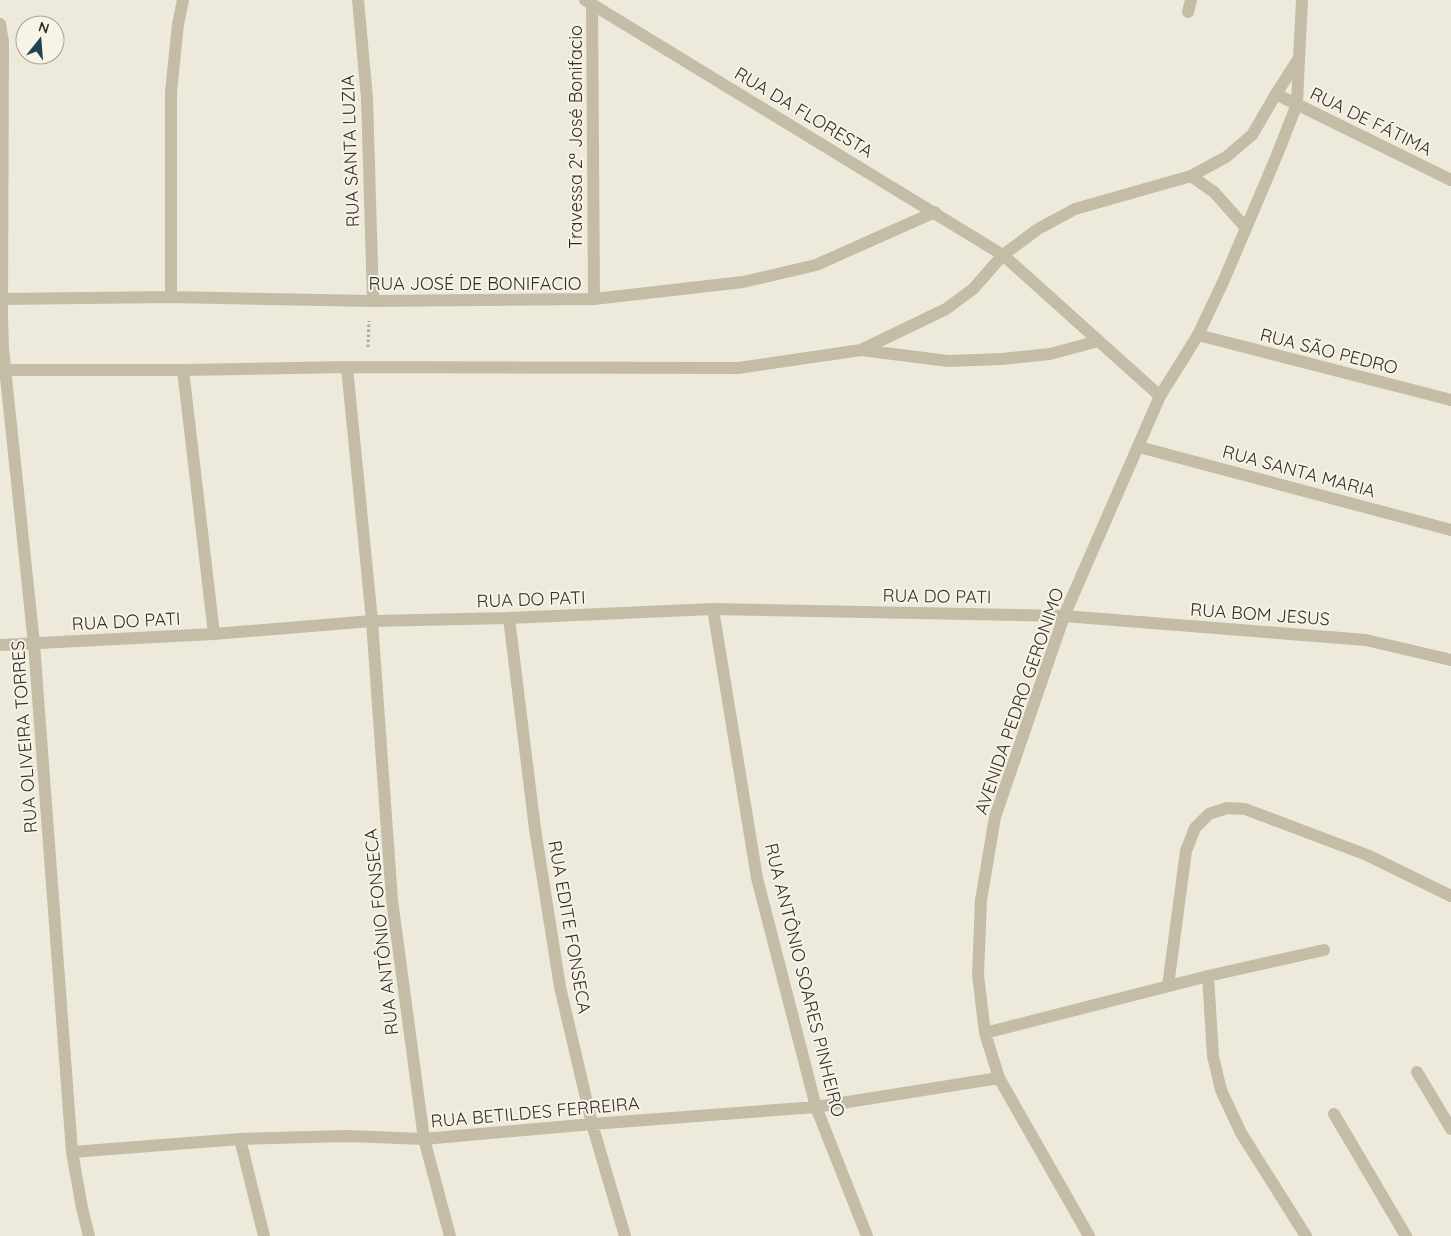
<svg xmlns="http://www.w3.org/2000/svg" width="1451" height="1236" font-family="Quicksand,sans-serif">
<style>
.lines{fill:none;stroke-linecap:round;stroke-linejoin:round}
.path{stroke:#b1a793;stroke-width:3;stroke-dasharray:2.5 2.5;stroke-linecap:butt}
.service{stroke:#c5bca8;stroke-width:12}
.minor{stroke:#c5bca8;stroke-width:12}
.tertiary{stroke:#c5bca8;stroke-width:12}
.labels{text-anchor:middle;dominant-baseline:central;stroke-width:4;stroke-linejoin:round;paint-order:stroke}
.street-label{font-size:18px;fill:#332e27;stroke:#f7f3e7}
</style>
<rect width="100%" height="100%" fill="#eeeadb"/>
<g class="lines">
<path class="path" d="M 368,347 L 369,321"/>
<path class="service" d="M 1208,976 L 1213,1056 L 1221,1090 L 1241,1133 L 1306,1236
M 1417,1072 L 1451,1129
M 1334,1114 L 1406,1236"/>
<path class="minor" d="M 358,0 L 367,98 L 373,301
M 592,4 L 594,299
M 1188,12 L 1191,0
M 0,24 L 3,42 L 2,316 L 3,349 L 34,644 L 72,1152 L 82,1208 L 89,1236
M 1299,58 L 1276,94 L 1451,180
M 1297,104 L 1299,59
M 1191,176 L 1214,192 L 1246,228
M 171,297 L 171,92 L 178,24 L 183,0
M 0,299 L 171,297 L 373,301 L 594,299 L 743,282 L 816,265 L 935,212
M 1198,335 L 1451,400
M 861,350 L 946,309 L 973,289 L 1003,255
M 347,367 L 372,621 L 392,900 L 424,1139 L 450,1236
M 0,370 L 183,370 L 347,367 L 738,368 L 861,350 L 948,361 L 1002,359 L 1050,354 L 1098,341
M 183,370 L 214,634
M 1139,447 L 1451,530
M 713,609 L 757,878 L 816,1107 L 867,1236
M 509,618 L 535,829 L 560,987 L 592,1124 L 625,1236
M 1168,986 L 1186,851 L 1195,828 L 1209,814 L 1227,808 L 1245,809 L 1367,855 L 1451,896
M 985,1033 L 1208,976 L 1324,950
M 240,1139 L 264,1236
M 72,1152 L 240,1139 L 348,1136 L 424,1139 L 592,1124 L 816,1107 L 999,1078
M 1089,1236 L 999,1078 L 985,1033 L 978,975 L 981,900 L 995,817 L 1064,616 L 1366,640 L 1451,660"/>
<path class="tertiary" d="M 585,0 L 1003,255 L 1160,396
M 1299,58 L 1302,0
M 1003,255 L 1038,229 L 1075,209 L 1191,176 L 1226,157 L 1252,135 L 1276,94
M 0,645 L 214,634 L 372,621 L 509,618 L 713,609 L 1064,616 L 1160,396 L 1198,335 L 1224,280 L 1277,155 L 1297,104"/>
</g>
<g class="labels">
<g class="street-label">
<text transform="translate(804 112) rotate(31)">RUA DA FLORESTA</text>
<text transform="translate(1371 121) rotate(26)">RUA DE FÁTIMA</text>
<text transform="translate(575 137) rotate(-90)">Travessa 2ª José Bonifacio</text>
<text transform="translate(350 151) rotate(-92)">RUA SANTA LUZIA</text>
<text x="475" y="283">RUA JOSÉ DE BONIFACIO</text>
<text transform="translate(1329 351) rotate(14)">RUA SÃO PEDRO</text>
<text transform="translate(1299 471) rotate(15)">RUA SANTA MARIA</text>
<text transform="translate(937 596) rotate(1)">RUA DO PATI</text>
<text transform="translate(531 599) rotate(-2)">RUA DO PATI</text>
<text transform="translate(1260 614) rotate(4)">RUA BOM JESUS</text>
<text transform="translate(126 621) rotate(-3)">RUA DO PATI</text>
<text transform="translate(1019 701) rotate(-71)">AVENIDA PEDRO GERONIMO</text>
<text transform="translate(24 737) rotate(-94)">RUA OLIVEIRA TORRES</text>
<text transform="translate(570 927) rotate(80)">RUA EDITE FONSECA</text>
<text transform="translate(381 932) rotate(-96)">RUA ANTÔNIO FONSECA</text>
<text transform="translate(805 980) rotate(76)">RUA ANTÔNIO SOARES PINHEIRO</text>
<text transform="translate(535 1112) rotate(-5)">RUA BETILDES FERREIRA</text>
</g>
</g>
<g transform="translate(40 40) rotate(17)"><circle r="24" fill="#f7f3e7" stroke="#a9a49a"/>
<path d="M0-4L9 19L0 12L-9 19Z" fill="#224250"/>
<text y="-8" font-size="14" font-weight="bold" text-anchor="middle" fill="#332e27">N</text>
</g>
</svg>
